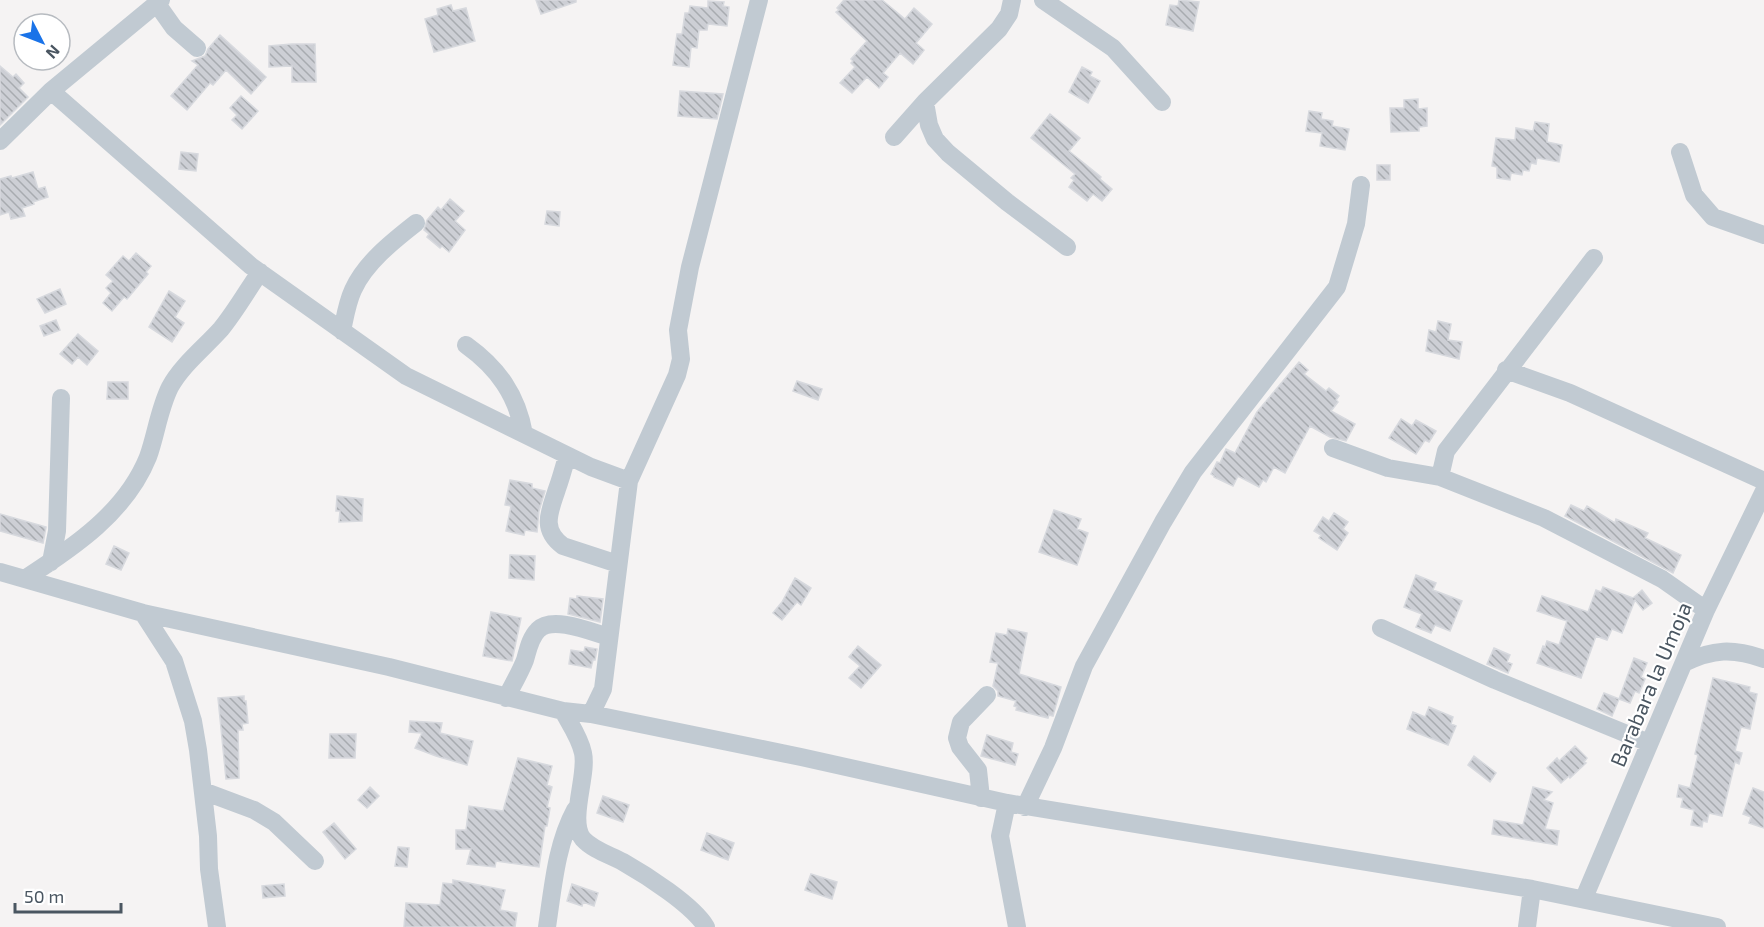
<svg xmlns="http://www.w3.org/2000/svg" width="1764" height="927" font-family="'Exo 2',sans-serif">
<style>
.building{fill:url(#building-back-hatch);stroke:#d7d9de;stroke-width:1.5}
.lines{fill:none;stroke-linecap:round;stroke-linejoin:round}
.minor{stroke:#c1cad2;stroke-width:18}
.labels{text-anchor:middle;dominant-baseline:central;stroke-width:4.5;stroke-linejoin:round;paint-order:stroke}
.street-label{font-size:21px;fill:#4a5661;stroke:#fff}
</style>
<defs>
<pattern id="building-back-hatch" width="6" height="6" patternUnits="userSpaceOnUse" patternTransform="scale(1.5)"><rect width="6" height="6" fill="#cdcfd5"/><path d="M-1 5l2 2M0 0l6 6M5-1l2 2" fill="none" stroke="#a8abb0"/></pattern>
</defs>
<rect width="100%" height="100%" fill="#f5f3f3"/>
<path class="building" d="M 536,0 L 576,0 L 576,2 L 541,14 Z
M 844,0 L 882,0 L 905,19 L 914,8 L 932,24 L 916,43 L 924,50 L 913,64 L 900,53 L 883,73 L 888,77 L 879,88 L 867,77 L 852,93 L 840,83 L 855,67 L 851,63 L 853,61 L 851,59 L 867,41 L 836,12 L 839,10 L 837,8 Z
M 1179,0 L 1199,2 L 1193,31 L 1166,25 L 1170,5 L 1178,6 Z
M 708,1 L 724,2 L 723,6 L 729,7 L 727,26 L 708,24 L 707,30 L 699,30 L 697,48 L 691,47 L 689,67 L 673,65 L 677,34 L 682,34 L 685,13 L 689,13 L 690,6 L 708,8 Z
M 451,5 L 453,11 L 466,8 L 475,41 L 434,52 L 425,19 L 438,15 L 437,9 Z
M 220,35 L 266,77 L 251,94 L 226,70 L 213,85 L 210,83 L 187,110 L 171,96 L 198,65 L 192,61 L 205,56 L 208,49 Z
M 292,44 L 315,44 L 316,82 L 292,82 L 292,66 L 269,67 L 269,46 Z
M 0,66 L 13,77 L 16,74 L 24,83 L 19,88 L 28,97 L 0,125 Z
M 1082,67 L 1092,72 L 1090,76 L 1100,81 L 1088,103 L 1069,92 Z
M 680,91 L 723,94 L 717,119 L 678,116 Z
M 241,96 L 258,111 L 242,129 L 232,120 L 237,115 L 230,108 Z
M 1418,99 L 1418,109 L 1427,108 L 1427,126 L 1419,127 L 1419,131 L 1391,132 L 1390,108 L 1404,108 L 1404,100 Z
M 1309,111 L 1322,113 L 1321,119 L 1333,121 L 1332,126 L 1349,129 L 1345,150 L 1320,146 L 1322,133 L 1306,131 Z
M 1050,114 L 1080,138 L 1069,151 L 1101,177 L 1100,179 L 1112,189 L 1102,201 L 1093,194 L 1087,201 L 1069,187 L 1074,180 L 1071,178 L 1075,174 L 1031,138 Z
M 1535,122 L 1549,124 L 1547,142 L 1562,145 L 1559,162 L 1537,158 L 1536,164 L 1531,163 L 1529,171 L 1523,170 L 1522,175 L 1511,173 L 1510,180 L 1497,178 L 1497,167 L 1492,166 L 1496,138 L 1515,140 L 1516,128 L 1533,131 Z
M 181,152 L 198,154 L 196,171 L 179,169 Z
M 1377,165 L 1390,165 L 1390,180 L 1377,180 Z
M 33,172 L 38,189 L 45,187 L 48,197 L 33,202 L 34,204 L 22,208 L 25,216 L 11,219 L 9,212 L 0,215 L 0,179 L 11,176 L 12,178 Z
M 450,199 L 464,211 L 455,221 L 465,230 L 449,252 L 442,246 L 440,248 L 427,237 L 429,234 L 424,230 L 427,220 L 438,207 L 441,210 Z
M 547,211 L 560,212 L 559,226 L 545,224 Z
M 136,253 L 151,266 L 146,272 L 148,274 L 127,299 L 124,297 L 112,311 L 103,303 L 111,293 L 106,288 L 113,281 L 106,275 L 123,256 L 129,261 Z
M 60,289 L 66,304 L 45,313 L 37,299 Z
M 169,291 L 185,301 L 175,317 L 184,323 L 172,342 L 149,327 Z
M 56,320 L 60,330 L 44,336 L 40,326 Z
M 1438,321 L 1451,324 L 1448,340 L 1462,342 L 1459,359 L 1426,351 L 1429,330 L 1436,332 Z
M 78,334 L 98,351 L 87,365 L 78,357 L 72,364 L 60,354 Z
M 1299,362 L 1308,370 L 1304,374 L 1326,391 L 1329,388 L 1339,396 L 1336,400 L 1338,402 L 1331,411 L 1355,424 L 1346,441 L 1330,437 L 1310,426 L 1285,473 L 1274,467 L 1266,482 L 1263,480 L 1259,487 L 1238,476 L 1233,486 L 1214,477 L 1214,476 L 1211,474 L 1217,462 L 1220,463 L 1226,449 L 1235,453 L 1257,412 Z
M 797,381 L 822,389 L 818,400 L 793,391 Z
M 108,382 L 128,382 L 128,399 L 107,399 Z
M 1401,419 L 1412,426 L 1416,420 L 1436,431 L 1429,442 L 1425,440 L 1416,454 L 1389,438 Z
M 510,480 L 532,484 L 532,488 L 545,491 L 539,511 L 537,532 L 525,530 L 524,535 L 506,531 L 511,506 L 505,505 Z
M 337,496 L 363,499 L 362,521 L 339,522 L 340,511 L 336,511 Z
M 1571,505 L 1584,511 L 1587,506 L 1615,523 L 1616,519 L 1648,533 L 1645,538 L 1681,555 L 1673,573 L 1565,516 Z
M 1054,510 L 1081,519 L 1077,529 L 1088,533 L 1077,565 L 1039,552 Z
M 1334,513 L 1348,522 L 1343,529 L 1348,533 L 1337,550 L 1319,538 L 1321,535 L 1314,531 L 1323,517 L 1329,521 Z
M 0,514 L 46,527 L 43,543 L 0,531 Z
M 114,546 L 129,553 L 121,570 L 106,564 Z
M 510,555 L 535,556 L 534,580 L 509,578 Z
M 1416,575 L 1436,583 L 1433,590 L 1462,601 L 1450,631 L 1435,625 L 1431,633 L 1416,627 L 1422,614 L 1404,607 Z
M 795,578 L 811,588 L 801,605 L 797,602 L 782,620 L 773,613 L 782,602 Z
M 1603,587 L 1633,598 L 1642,590 L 1652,603 L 1643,610 L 1635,600 L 1622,633 L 1612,629 L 1607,640 L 1596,636 L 1581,678 L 1537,663 L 1543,646 L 1545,647 L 1547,641 L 1559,645 L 1567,621 L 1537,611 L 1542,596 L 1588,612 L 1596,590 L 1601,592 Z
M 577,596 L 603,599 L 600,622 L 568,614 L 570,598 L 577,599 Z
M 491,612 L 521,618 L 512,661 L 483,656 Z
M 1008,629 L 1027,633 L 1019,674 L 1061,687 L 1053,716 L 1049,715 L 1048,718 L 1016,710 L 1017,707 L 1014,706 L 1016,701 L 998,696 L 998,691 L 993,686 L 998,663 L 990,662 L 996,633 L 1007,635 Z
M 858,646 L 881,665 L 861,688 L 849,678 L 860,666 L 849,657 Z
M 585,647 L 597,649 L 595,660 L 593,660 L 591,668 L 569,664 L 571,650 L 584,652 Z
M 1494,648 L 1510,655 L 1507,662 L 1512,664 L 1508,673 L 1487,664 Z
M 1634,658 L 1647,663 L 1641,677 L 1645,679 L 1639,693 L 1635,691 L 1630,703 L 1619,699 Z
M 1713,678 L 1750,687 L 1749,692 L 1757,694 L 1750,729 L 1741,727 L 1735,751 L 1742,753 L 1739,764 L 1735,762 L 1722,816 L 1709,813 L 1707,822 L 1703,821 L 1702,827 L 1691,825 L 1694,810 L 1681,807 L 1683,798 L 1677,797 L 1679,785 L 1690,788 L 1698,755 L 1695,754 Z
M 1604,693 L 1619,699 L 1612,716 L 1597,709 Z
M 244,696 L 244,701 L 246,701 L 248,723 L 242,724 L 243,730 L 238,730 L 239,778 L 226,779 L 218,698 Z
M 1429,707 L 1453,717 L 1451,724 L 1456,726 L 1448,745 L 1407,729 L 1413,712 L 1425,717 Z
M 410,721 L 442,723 L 440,733 L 473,741 L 467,765 L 436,756 L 415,748 L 422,733 L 409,732 Z
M 330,734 L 356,734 L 355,758 L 329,758 Z
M 987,735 L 1013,743 L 1011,752 L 1018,754 L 1015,765 L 981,756 Z
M 1575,746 L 1587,758 L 1584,762 L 1586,763 L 1570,778 L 1569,776 L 1561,783 L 1547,768 L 1557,758 L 1559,761 Z
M 1474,756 L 1496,773 L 1490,782 L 1468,765 Z
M 518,758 L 552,766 L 547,785 L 552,787 L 547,807 L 550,808 L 547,826 L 545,826 L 539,867 L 496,861 L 495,867 L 467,864 L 471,849 L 456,849 L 456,830 L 466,830 L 469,806 L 503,811 Z
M 370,787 L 379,796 L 367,808 L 358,800 Z
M 1533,787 L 1552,792 L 1544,800 L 1553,803 L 1545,829 L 1559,831 L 1557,845 L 1492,834 L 1494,820 L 1523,825 Z
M 1753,788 L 1764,792 L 1764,828 L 1749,823 L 1751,817 L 1743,814 Z
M 603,796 L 629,805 L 623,822 L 597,813 Z
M 334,823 L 356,849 L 345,859 L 323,832 Z
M 707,833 L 734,843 L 728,860 L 701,850 Z
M 398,847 L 409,848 L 407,867 L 395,866 Z
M 811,874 L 837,882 L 832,899 L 805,890 Z
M 453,880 L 505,890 L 500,910 L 517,913 L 515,927 L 404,927 L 406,903 L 440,905 L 443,883 L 453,884 Z
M 284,884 L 285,896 L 263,898 L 262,886 Z
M 572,884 L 598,893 L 594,906 L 583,902 L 582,906 L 567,901 Z"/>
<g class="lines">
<path class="minor" d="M 1043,0 L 1113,48 L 1162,102
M 157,4 L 174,28 L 197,48
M 51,91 L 251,266 L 406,376 L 591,467 L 629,481
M 925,102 L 929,125 L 935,139 L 948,153 L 1007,202 L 1067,247
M 894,137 L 925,102 L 999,29 L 1009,14 L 1012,0
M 0,141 L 51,91 L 161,0
M 1680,152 L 1694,195 L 1713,217 L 1764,235
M 342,331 C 345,317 347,303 353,290 C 365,263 393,241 416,223
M 466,345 C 498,368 517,395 524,434
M 1506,370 L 1570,393 L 1764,481
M 1333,448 L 1388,468 L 1440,477 L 1544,518 L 1662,579 L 1706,610
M 567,456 C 564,467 561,478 557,489 C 550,511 540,529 563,546 L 618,564
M 1440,477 L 1446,451 L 1594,258
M 51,562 L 57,531 L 61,398
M 0,572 L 143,613 L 389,667 L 563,711 L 591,714 L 801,757 L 1007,803 L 1532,889 L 1717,927
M 26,578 C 74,547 126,512 148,457 C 156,435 159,409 170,387 C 182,365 204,348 221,329 C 235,312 247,291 260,272
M 143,613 L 174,661 L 193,721 L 198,750 L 208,836 L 209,869 L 217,927
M 1381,628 L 1495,680 L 1649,743
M 1684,663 C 1713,649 1733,648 1764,659
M 506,698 C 512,686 520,673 525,660 C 528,650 530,638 538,630 C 552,615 592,632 609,637
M 563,711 C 570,724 580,738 583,753 C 588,775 568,821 583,839 C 593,850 610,855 623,862 C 646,875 693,905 706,927
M 591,714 L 603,689 L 629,481 L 677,375 L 681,359 L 678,330 L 690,267 L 759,0
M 203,791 L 254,810 L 274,822 L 315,861
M 981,798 L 978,770 L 960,747 L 957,738 L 961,722 L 987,695
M 1007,803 L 1000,836 L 1017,927
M 1025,807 L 1053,748 L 1084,666 L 1163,522 L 1193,472 L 1337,287 L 1356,224 L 1361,185
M 1584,898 L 1706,610 L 1764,491
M 547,927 C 553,888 556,845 575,810
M 1527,927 L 1532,889"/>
</g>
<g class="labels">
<g class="street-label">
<text transform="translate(1650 684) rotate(-67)">Barabara la Umoja</text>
</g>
</g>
<g transform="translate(42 42) rotate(132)"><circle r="28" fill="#ffffff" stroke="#b7bbc0" stroke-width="1.5"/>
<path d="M0-4.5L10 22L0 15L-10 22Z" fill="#1a73e8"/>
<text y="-9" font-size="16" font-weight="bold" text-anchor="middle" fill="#4a5661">N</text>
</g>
<path d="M15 903v9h106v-9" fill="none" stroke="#4a5661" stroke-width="3"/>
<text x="24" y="903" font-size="18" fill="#4a5661" stroke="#ffffff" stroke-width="4.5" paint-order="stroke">50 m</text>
</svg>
